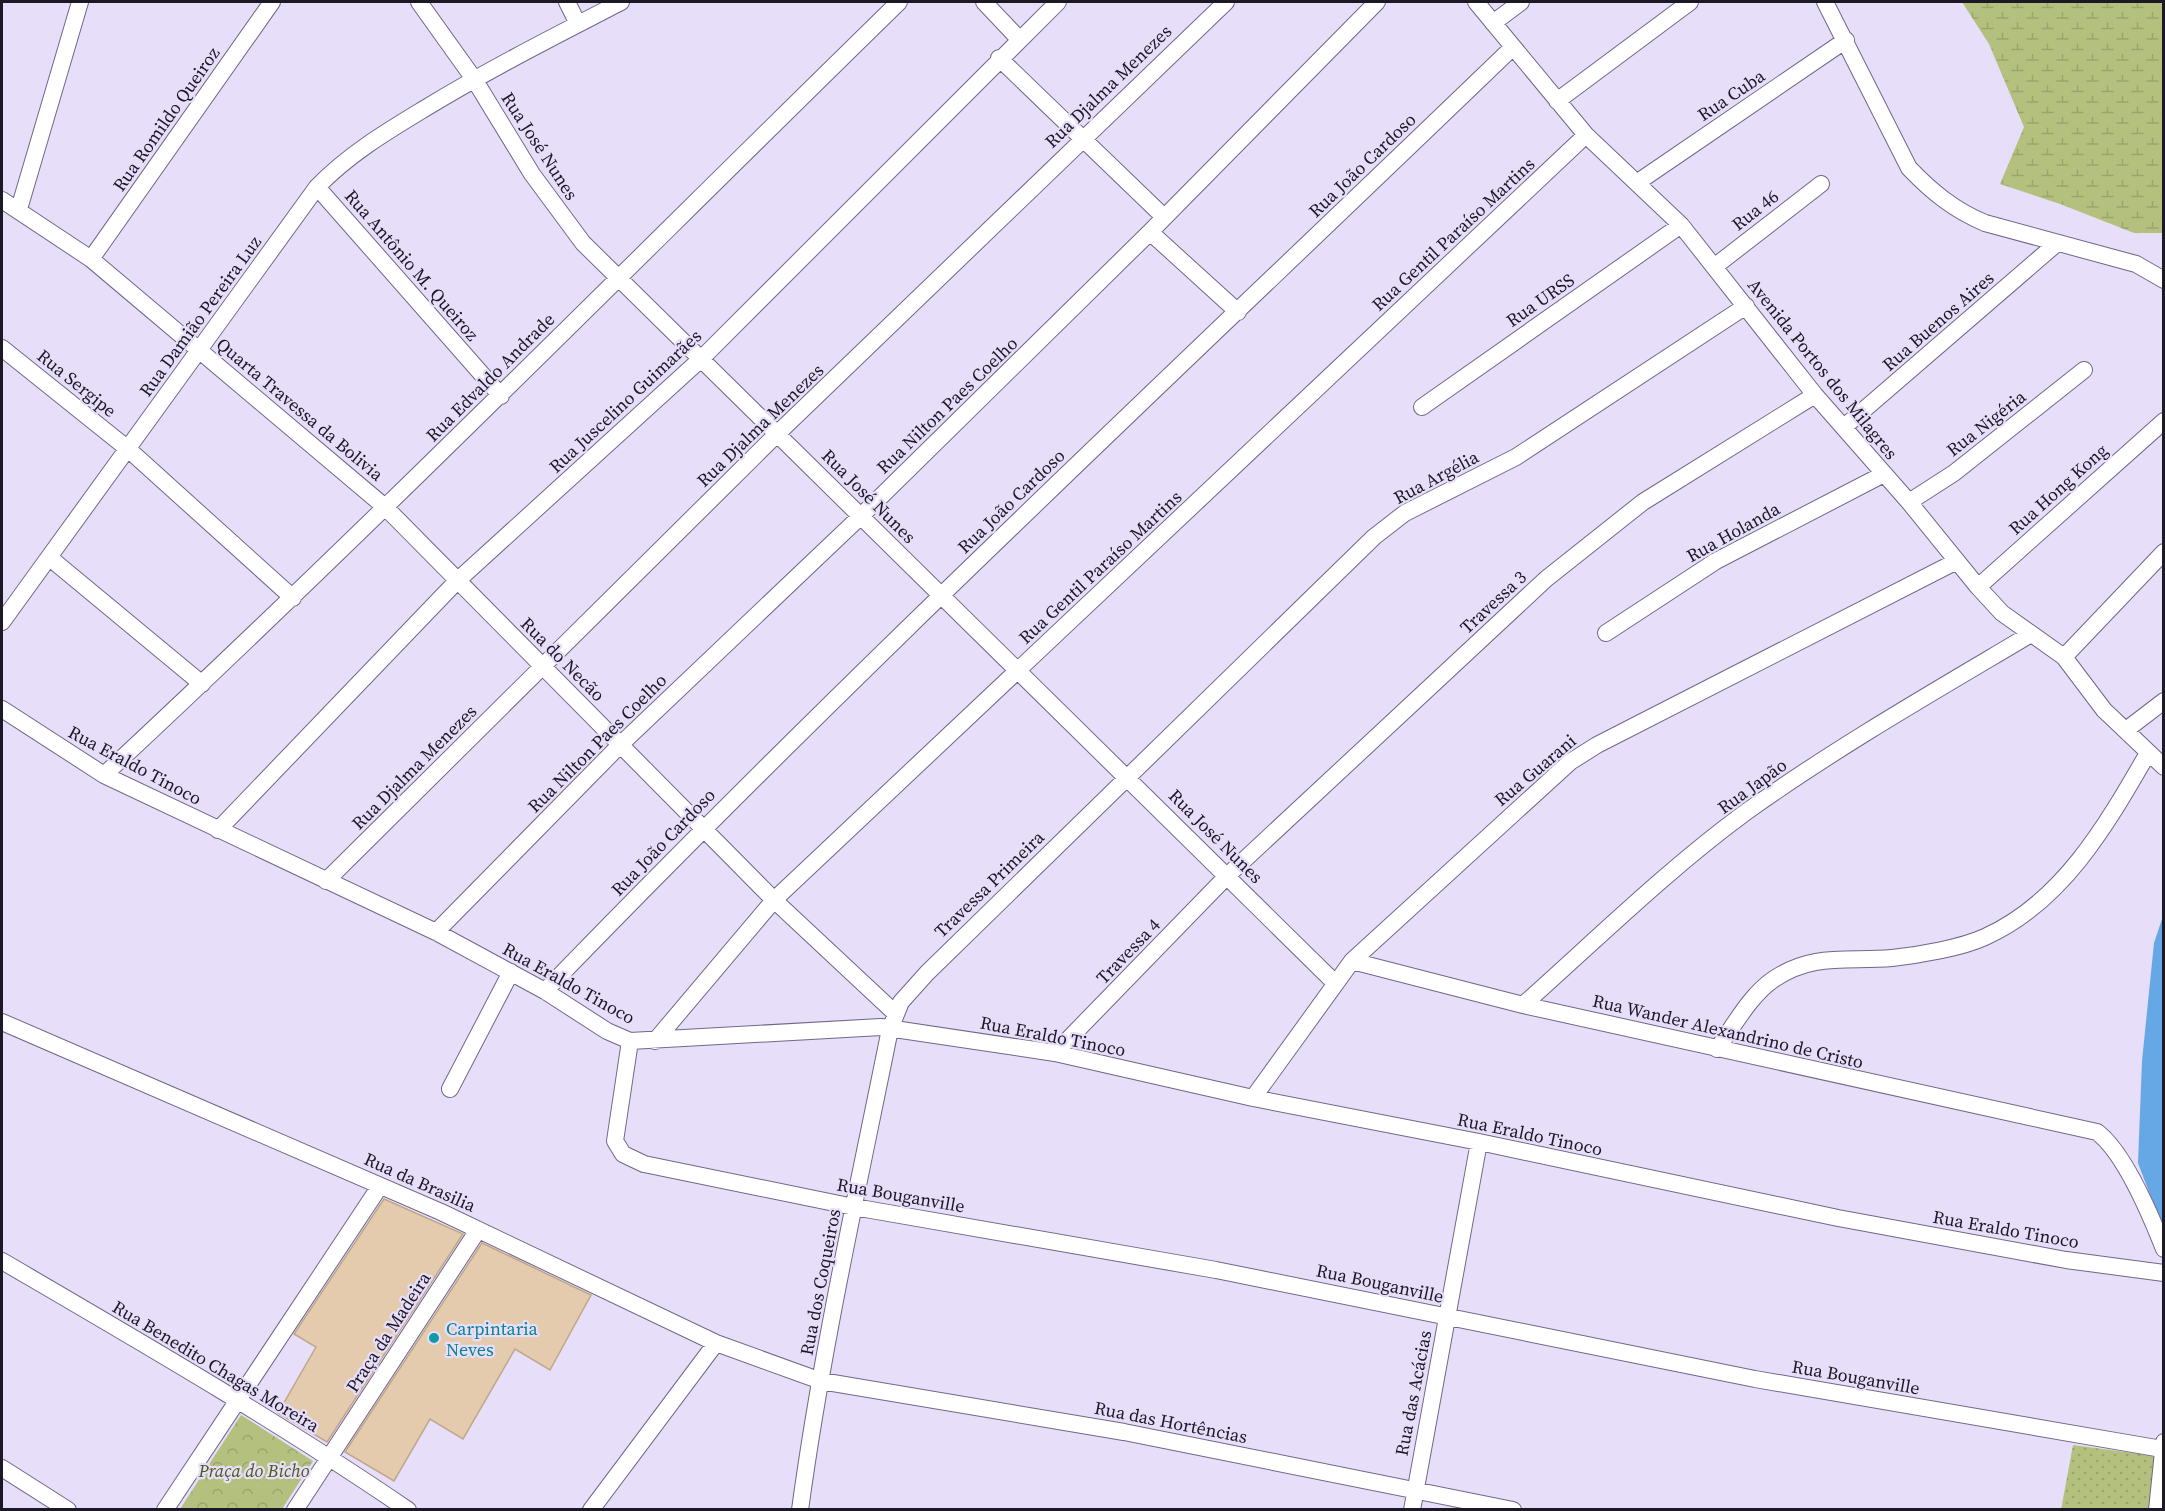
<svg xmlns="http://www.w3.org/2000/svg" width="2165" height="1511" font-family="'Source Serif 4',serif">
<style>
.grass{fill:url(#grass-dots)}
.forest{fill:url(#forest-crowns)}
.wetland{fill:url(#wetland-marsh)}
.water{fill:#66a7e5}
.building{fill:#e4cbad;stroke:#bfa78a;stroke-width:1.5}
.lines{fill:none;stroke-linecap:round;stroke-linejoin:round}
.street-casing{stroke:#726786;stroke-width:18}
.street{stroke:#fff;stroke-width:16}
.culture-dot{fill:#0f9aa8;stroke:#e7defa;stroke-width:2}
.labels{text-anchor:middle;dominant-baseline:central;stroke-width:4.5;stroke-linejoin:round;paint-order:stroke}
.street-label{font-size:18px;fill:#1c1824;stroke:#e7defa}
.culture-label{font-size:18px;fill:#0d838f;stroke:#e7defa;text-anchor:start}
.park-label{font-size:18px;font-style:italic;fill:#4e591a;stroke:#e7defa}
</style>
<defs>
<pattern id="grass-dots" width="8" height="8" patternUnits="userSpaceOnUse" patternTransform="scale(1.5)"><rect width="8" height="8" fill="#b4c17e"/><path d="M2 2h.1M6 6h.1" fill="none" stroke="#9aa56d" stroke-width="1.8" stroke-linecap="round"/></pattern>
<pattern id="forest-crowns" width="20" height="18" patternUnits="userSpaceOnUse" patternTransform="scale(1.5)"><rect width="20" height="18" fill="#b4c17e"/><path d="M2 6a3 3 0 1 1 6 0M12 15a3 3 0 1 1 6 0" fill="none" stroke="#9aa56d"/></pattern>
<pattern id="wetland-marsh" width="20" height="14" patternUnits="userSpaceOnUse" patternTransform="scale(1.5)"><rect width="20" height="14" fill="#b4c17e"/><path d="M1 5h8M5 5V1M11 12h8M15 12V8" fill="none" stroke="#9aa56d"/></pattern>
</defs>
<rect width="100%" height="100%" fill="#e7defa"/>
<path class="grass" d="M 2073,1445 L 2163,1457 L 2163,1509 L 2061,1510 Z"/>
<path class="forest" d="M 241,1415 L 313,1461 L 282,1509 L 180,1509 Z"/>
<path class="wetland" d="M 1962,2 L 2163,2 L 2163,233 L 2134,233 L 2060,204 L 2000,184 L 2024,127 L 1989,44 Z"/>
<path class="water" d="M 2163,916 L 2163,1229 L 2138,1163 L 2142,1061 L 2154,943 Z"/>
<path class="building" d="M 384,1199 L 463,1234 L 327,1442 L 278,1413 L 316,1347 L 294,1334 Z
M 482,1243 L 591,1295 L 550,1370 L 515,1349 L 463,1439 L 430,1419 L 394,1481 L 345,1452 Z"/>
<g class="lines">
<g class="street-casing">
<path id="street" d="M 419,2 L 474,79 L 532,174 L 583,243 L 1334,982
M 567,2 L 578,24
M 984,2 L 1019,39
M 1476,2 L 1586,135 L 1681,225 L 1815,395 L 1909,502 L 1978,587 L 2002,613 L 2064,657 L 2104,710 L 2164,767
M 1825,2 L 1909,168 C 1932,192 1954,210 1985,223 L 2136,264 L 2164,280
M 1493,23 L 1521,2
M 999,58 L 1164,217
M 1557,101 L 1690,2
M 1638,182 L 1846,40
M 317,187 L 501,396
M 2,200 L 91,259 L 385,507 L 774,900 L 895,1013
M 19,209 L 80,2
M 1150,232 L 1238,312
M 91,259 L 272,2
M 1714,267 L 1821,184
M 2,348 L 128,449 L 293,598
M 1422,407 L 1681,225
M 1844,427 L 2056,244
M 1909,502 L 1954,473 L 2084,370
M 50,558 L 202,684
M 1978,587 L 2164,421
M 2,622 L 317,187 C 349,154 386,132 424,109 C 488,70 555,36 621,2
M 1606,633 L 1716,561 L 1884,474
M 2064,657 L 2164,552
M 2,709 L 104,775 L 436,932 L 545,991 L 607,1031 L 630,1041 L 881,1027 L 1055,1053 L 1253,1098 L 1479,1142 L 1838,1218 L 2066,1260 L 2164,1273
M 2126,730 L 2164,701
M 104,775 C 375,523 635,260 899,2
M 218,830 L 457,581 L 702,358 L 1058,2
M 326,881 L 778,433 L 1226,2
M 436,932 L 620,745 L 862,515 L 1150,232 L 1377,2
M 1352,961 L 1523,1005 L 2097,1132 C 2125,1153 2151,1216 2164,1249
M 545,991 C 858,667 1188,360 1512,48
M 1523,1005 C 1596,940 1667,870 1746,812 C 1837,747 1935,691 2031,634
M 2,1022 L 441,1212 L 716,1343 L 821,1381 L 1124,1432 L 1513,1510
M 630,1041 L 615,1141 L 623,1154 L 644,1164 L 854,1207 L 1216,1270 L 1755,1379 L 2162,1449
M 655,1041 L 774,900 L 1586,135
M 1717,1049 C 1734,1026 1750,995 1774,979 C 1814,952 1849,962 1892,958 C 1919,955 1961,948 1985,937 C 2063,902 2107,824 2148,753
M 1055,1053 L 1228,875 L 1546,579 L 1643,502 L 1815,395
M 450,1089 L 511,972
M 1253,1098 L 1352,961 L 1570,762 L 1597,745 L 1957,561
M 2,1261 C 139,1341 276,1420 408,1510
M 2,1468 L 68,1510
M 165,1510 L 380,1186
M 295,1510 L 478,1230
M 591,1510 L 716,1343
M 800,1510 C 822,1348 858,1188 890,1029 L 901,1002 L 927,973 L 1374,537 L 1405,513 L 1516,457 L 1746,306
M 1412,1510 L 1479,1142
M 2157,1510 L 2164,1442"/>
</g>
<use href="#street" class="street"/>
</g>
<circle class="culture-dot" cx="434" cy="1338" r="6"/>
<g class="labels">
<g class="street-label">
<text transform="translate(1108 86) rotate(-44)">Rua Djalma Menezes</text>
<text transform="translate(1731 95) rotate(-34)">Rua Cuba</text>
<text transform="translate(166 119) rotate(-55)">Rua Romildo Queiroz</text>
<text transform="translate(540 146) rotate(57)">Rua José Nunes</text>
<text transform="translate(1362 165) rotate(-44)">Rua João Cardoso</text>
<text transform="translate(1755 210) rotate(-38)">Rua 46</text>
<text transform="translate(1453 234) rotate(-43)">Rua Gentil Paraíso Martins</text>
<text transform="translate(412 265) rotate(49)">Rua Antônio M. Queiroz</text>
<text transform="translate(1540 300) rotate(-35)">Rua URSS</text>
<text transform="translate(200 316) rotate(-54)">Rua Damião Pereira Luz</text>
<text transform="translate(1938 321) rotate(-41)">Rua Buenos Aires</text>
<text transform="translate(1823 369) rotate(51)">Avenida Portos dos Milagres</text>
<text transform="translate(490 377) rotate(-45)">Rua Edvaldo Andrade</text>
<text transform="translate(77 383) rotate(39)">Rua Sergipe</text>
<text transform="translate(625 401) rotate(-43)">Rua Juscelino Guimarães</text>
<text transform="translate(947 405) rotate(-44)">Rua Nilton Paes Coelho</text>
<text transform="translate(300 409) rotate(40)">Quarta Travessa da Bolivia</text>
<text transform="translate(1986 423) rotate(-38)">Rua Nigéria</text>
<text transform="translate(760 425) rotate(-44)">Rua Djalma Menezes</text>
<text transform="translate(1436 477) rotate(-28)">Rua Argélia</text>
<text transform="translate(2058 489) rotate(-42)">Rua Hong Kong</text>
<text transform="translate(869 496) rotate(45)">Rua José Nunes</text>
<text transform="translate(1011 501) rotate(-44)">Rua João Cardoso</text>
<text transform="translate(1733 532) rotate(-29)">Rua Holanda</text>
<text transform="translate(1100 567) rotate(-43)">Rua Gentil Paraíso Martins</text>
<text transform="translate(1493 602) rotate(-43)">Travessa 3</text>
<text transform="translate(563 659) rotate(45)">Rua do Necão</text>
<text transform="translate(597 743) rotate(-45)">Rua Nilton Paes Coelho</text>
<text transform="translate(135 765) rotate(28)">Rua Eraldo Tinoco</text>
<text transform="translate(414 767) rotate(-45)">Rua Djalma Menezes</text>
<text transform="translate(1535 770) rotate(-40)">Rua Guarani</text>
<text transform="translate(1752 786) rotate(-36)">Rua Japão</text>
<text transform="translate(1216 836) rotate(45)">Rua José Nunes</text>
<text transform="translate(663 842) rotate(-46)">Rua João Cardoso</text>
<text transform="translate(989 884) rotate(-44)">Travessa Primeira</text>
<text transform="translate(1128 951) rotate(-46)">Travessa 4</text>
<text transform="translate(569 983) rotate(29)">Rua Eraldo Tinoco</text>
<text transform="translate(1728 1031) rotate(13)">Rua Wander Alexandrino de Cristo</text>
<text transform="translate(1053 1036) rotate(11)">Rua Eraldo Tinoco</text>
<text transform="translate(1530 1134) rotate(12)">Rua Eraldo Tinoco</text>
<text transform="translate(420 1182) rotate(24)">Rua da Brasilia</text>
<text transform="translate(901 1195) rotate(10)">Rua Bouganville</text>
<text transform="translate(2006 1229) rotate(10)">Rua Eraldo Tinoco</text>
<text transform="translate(820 1282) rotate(-79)">Rua dos Coqueiros</text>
<text transform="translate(1380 1283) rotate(12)">Rua Bouganville</text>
<text transform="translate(388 1332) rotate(-57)">Praça da Madeira</text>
<text transform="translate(216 1366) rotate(31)">Rua Benedito Chagas Moreira</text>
<text transform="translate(1856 1377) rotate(10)">Rua Bouganville</text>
<text transform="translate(1413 1393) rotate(-79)">Rua das Acácias</text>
<text transform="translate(1171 1422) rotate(11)">Rua das Hortências</text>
</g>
<g class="culture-label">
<text x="446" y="1328">Carpintaria<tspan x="446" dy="21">Neves</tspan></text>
</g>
<g class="park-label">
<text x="254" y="1470">Praça do Bicho</text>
</g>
</g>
<rect width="2165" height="1511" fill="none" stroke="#1c1824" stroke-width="6"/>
</svg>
